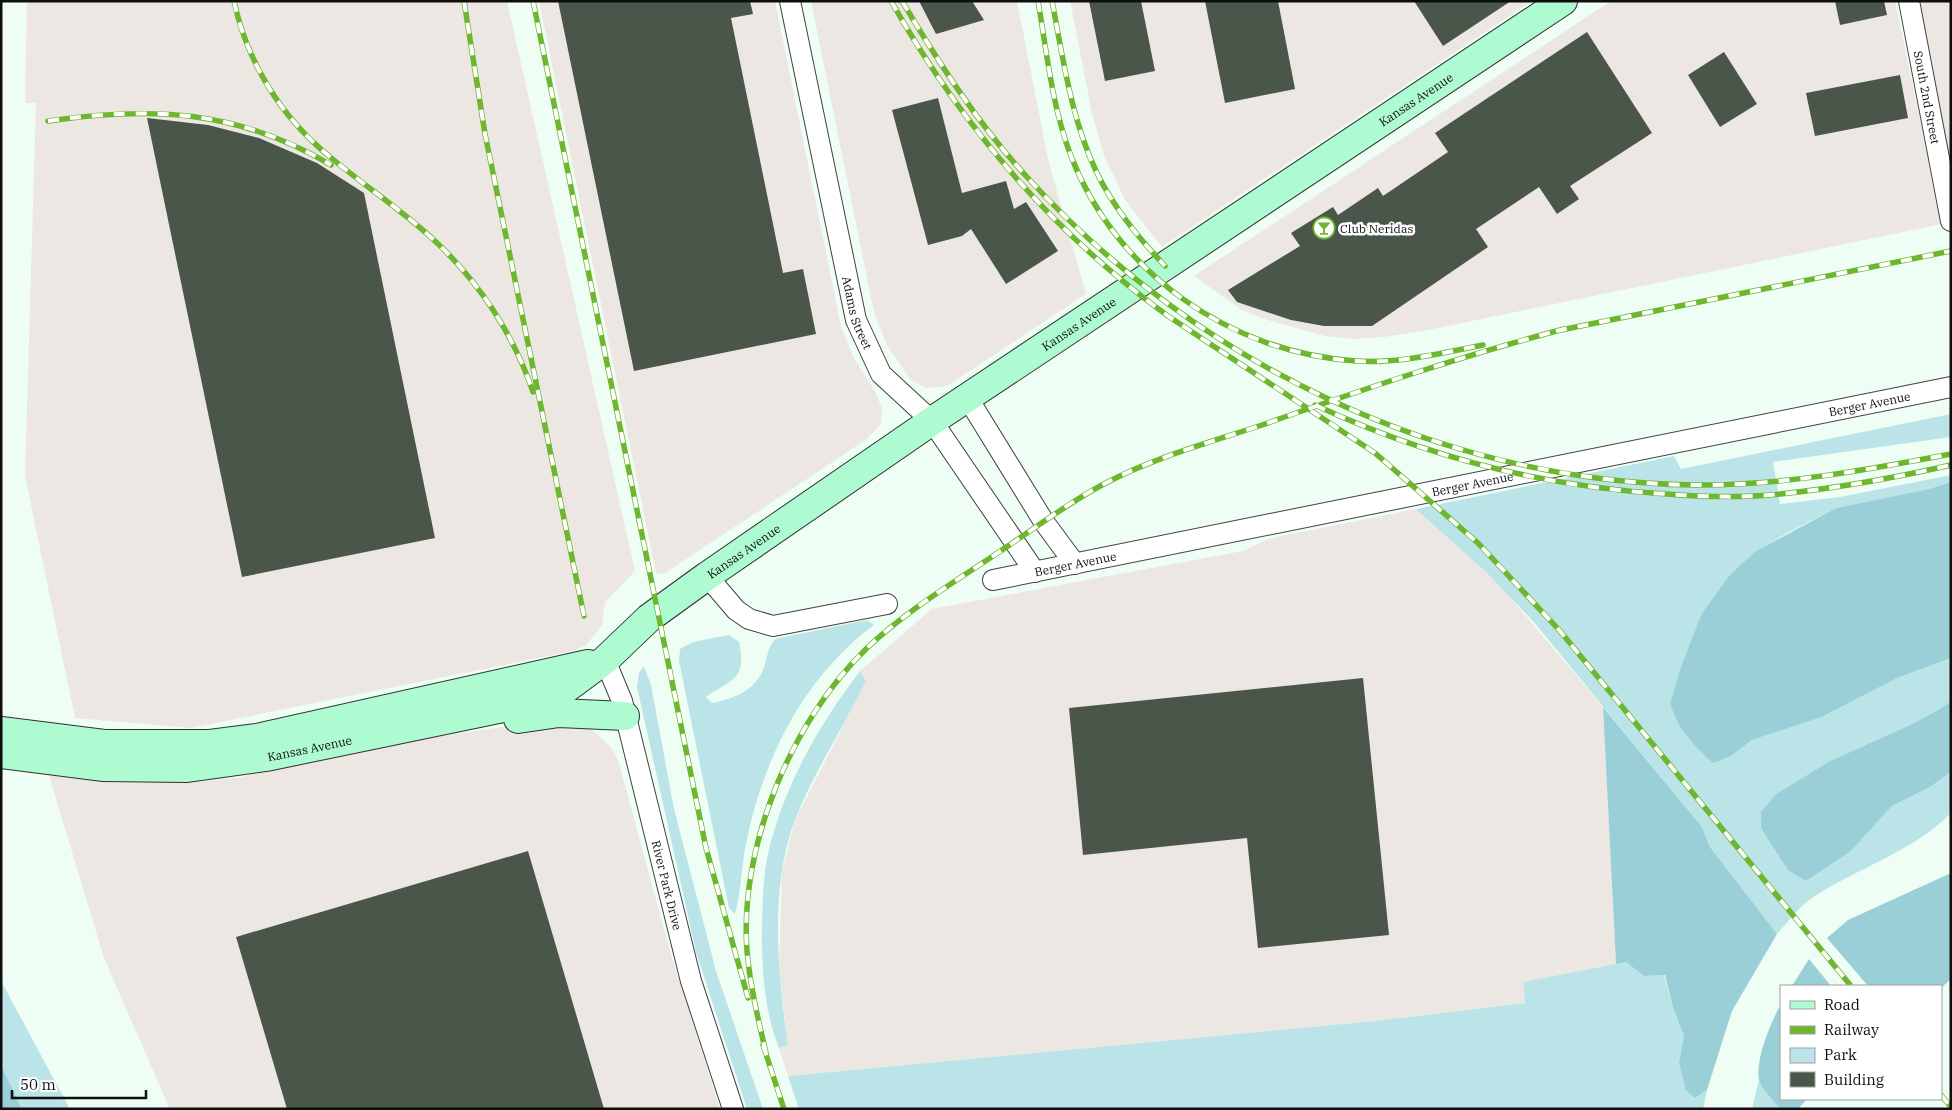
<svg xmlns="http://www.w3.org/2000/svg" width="1952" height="1110" font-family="'IBM Plex Serif',serif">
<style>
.industrial{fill:#ece7e2}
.green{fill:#bae4e7}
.forest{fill:#9acfd7}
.building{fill:#4b564a}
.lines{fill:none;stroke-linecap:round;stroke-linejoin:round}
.minor-casing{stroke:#414141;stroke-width:22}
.secondary-casing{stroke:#303030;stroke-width:30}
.minor{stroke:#fff;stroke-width:20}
.secondary{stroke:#aefad1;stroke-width:28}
.rail-casing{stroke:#6db62d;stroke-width:5.5}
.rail{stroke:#fff;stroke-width:4;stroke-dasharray:11;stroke-linecap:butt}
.labels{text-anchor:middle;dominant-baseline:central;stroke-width:5;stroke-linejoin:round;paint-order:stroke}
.street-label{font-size:12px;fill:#0e0e0e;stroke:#fff}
.poi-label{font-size:12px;fill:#0e0e0e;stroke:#fff;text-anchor:start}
</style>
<rect width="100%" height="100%" fill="#effef5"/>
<path class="industrial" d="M 27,1 L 507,1 L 635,571 L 605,602 L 602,625 L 586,645 L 573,651 L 191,728 L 75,718 L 25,476 L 36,103 L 25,103 Z
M 539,1 L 775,1 L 841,327 L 855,360 L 876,393 L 882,409 L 881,424 L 867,439 L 664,574 L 656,573 Z
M 811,1 L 1017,1 L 1048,159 L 1086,294 L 947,386 L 926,388 L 910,379 L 888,347 L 874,313 Z
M 1070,1 L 1532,1 L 1162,247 L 1125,200 L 1103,153 L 1092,113 Z
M 1611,1 L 1895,1 L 1942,224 L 1428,330 L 1384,337 L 1353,339 L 1325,336 L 1264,319 L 1240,309 L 1194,276 Z
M 1919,1 L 1951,1 L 1951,166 Z
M 1416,509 L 1459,546 L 1503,589 L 1603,707 L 1616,964 L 1523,982 L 1525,1003 L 1375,1021 L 788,1076 L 779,1048 L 788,1045 L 779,968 L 782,872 L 795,820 L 866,681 L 860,671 L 932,609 L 1243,551 L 1271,538 Z
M 549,720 L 588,726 L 610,746 L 618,760 L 672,958 L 720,1109 L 170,1109 L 104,958 L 47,769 L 136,781 L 186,783 L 215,780 L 243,777 L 383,745 Z"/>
<path class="green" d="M 1951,414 L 1951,437 L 1773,462 L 1780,504 L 1840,497 L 1951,475 L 1951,482 L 1929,489 L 1836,508 L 1789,532 L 1756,551 L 1701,615 L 1692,639 L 1731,756 L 1752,740 L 1822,717 L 1897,678 L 1951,658 L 1951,701 L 1940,709 L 1910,725 L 1830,761 L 1776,794 L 1761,827 L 1806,881 L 1850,852 L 1892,806 L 1930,787 L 1951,772 L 1951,813 C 1913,852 1857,868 1812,898 C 1799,907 1788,922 1777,934 L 1710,847 L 1702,827 L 1533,621 L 1486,572 L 1416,509 L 1674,456 L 1681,469 Z
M 867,620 L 874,625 C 805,676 764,757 747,839 C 741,864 742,889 735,914 L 729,908 L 679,661 L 680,649 L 693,642 L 729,635 L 739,642 C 747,680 733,678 706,697 L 712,703 C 733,699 757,690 764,667 C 768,656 767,649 775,639 Z
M 644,666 L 651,685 L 674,809 L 716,971 L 763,1109 L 747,1109 L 696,952 L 637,687 L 639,673 Z
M 860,671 L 866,681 C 844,727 814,771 795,820 C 769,888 778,974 788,1045 L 779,1048 C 766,1015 763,982 762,947 C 762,917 762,878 769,849 C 786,782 819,725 860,671 Z
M 1626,962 L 1644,976 L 1664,975 L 1673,1008 L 1684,1036 L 1679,1062 L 1695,1098 L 1707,1090 L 1703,1109 L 799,1109 L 788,1076 L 1375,1021 L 1525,1003 L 1523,982 Z
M 1,981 L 70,1109 L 22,1109 L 1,1065 Z
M 1759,1080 L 1780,1109 L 1752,1109 Z"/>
<path class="forest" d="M 1951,482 L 1951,658 L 1897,678 L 1822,717 L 1752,740 L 1731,756 L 1713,763 L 1695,746 L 1679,725 L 1670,704 L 1681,667 L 1701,615 L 1729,576 L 1756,551 L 1836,508 L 1929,489 Z
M 1951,701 L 1951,772 L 1930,787 L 1892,806 L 1850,852 L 1806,881 L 1788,870 L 1761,828 L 1761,812 L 1776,794 L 1830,761 L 1910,725 L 1940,709 Z
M 1603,707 L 1702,827 L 1710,847 L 1777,934 L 1732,1011 L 1707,1090 L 1695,1098 L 1686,1090 L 1679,1062 L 1684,1036 L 1673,1008 L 1665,975 L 1644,976 L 1626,962 L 1616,964 Z
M 1951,873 L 1951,979 L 1941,988 L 1868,986 L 1827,938 L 1848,920 Z
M 1809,959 L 1831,986 L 1792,986 Z
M 1781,1004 L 1781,1099 L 1807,1099 L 1798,1109 L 1780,1109 C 1774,1101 1762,1089 1759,1080 C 1755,1059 1771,1022 1781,1004 Z
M 1,1065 L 22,1109 L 1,1109 Z"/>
<path class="building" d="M 558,1 L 750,1 L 753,14 L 731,18 L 783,273 L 803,269 L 816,334 L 634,371 Z
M 919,1 L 972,1 L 984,20 L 936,34 Z
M 1089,1 L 1141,1 L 1155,71 L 1105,81 Z
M 1205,1 L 1278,1 L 1295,89 L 1225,103 Z
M 1414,1 L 1511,1 L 1443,46 Z
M 1835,1 L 1884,1 L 1887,15 L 1840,25 Z
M 1587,32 L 1652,133 L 1570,186 L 1579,199 L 1557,214 L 1539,187 L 1476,229 L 1488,247 L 1372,326 L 1324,326 L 1291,320 L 1237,302 L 1228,290 L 1300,246 L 1291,233 L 1333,207 L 1338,215 L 1378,188 L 1383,196 L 1448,152 L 1435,133 Z
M 1724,52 L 1757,104 L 1720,127 L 1688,75 Z
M 1900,75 L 1908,118 L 1815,136 L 1806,93 Z
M 938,98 L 962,193 L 1006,181 L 1014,209 L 1026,202 L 1058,251 L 1006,284 L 971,229 L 962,236 L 928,245 L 892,110 Z
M 147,118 L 208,125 L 259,138 L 317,163 L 364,193 L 435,538 L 242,577 Z
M 1363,678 L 1389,935 L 1258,948 L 1247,838 L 1083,855 L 1069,708 Z
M 528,851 L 604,1109 L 287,1109 L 236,937 Z"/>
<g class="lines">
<g class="minor-casing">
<g id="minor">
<path id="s1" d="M 790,1 L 856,320 L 881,374 L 932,421 L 1035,572"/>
<path id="s2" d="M 1909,1 L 1951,221"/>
<path d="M 967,397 L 1044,522 L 1075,564"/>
<path d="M 707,576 L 736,610 L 749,619 L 773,626 L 887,604"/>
<path id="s3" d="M 993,580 L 1951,387"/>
<path id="s4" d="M 605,660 L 622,701 L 691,981 L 733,1109"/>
</g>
</g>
<g class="secondary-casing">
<g id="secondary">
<path d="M 518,719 L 559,713 L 625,716"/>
<path d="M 1,731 L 104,744 L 210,744 L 257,738 L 588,664"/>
<path id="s5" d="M 1,754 L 104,767 L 187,768 L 266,757 L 503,708 L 560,693 L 605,660 L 649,618 L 707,576 L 932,421 L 1563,1"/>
</g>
</g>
<use href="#minor" class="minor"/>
<use href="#secondary" class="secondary"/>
<g class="rail-casing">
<path id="rail" d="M 234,1 C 247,62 281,117 329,156 C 363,185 402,210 435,241 C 479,282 514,335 533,392
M 464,1 L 485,134 L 584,616
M 533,1 L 706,848 L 748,998
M 891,1 C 961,125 1052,232 1168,316 L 1375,453 L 1478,543 L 1560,631 L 1851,986
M 902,1 C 939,63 978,124 1027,177 C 1196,363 1441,481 1693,485 C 1780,486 1866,470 1951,454
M 1038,1 C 1047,53 1052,107 1071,156 C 1116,273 1231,353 1356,361 C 1398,364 1441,353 1483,345
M 1052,1 C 1063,58 1071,118 1096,171 C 1113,207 1138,237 1165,266
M 48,121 C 153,106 238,110 331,165
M 1556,331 L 1951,251
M 1315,405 C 1427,457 1543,487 1667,494 C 1704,497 1743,498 1780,494 C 1838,488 1894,478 1951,465
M 763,1045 L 784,1109
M 766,1053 C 758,1019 750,985 747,951 C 739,846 792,720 867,648 C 904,613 948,586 990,558 C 1027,534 1063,506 1102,485 C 1152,458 1208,443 1262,425 C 1361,390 1461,356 1564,329
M 1941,1095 L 1951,1107"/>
</g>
<use href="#rail" class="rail"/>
</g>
<defs>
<g id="bar-ring" transform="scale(1.125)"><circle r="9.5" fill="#fff" stroke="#6db62d" stroke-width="1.5"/><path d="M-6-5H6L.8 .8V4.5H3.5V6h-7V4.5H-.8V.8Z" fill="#6db62d"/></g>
</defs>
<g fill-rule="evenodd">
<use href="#bar-ring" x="1324" y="228"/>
</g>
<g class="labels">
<g class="street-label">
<text stroke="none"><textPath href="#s2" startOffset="98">South 2nd Street</textPath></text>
<text stroke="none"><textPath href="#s5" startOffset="1610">Kansas Avenue</textPath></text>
<text stroke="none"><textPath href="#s1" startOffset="319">Adams Street</textPath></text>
<text stroke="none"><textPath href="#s5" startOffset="1205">Kansas Avenue</textPath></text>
<text stroke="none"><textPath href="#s3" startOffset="894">Berger Avenue</textPath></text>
<text stroke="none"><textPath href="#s3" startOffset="489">Berger Avenue</textPath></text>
<text stroke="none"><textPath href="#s5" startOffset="800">Kansas Avenue</textPath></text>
<text stroke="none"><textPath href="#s3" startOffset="84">Berger Avenue</textPath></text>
<text stroke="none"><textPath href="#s5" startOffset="311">Kansas Avenue</textPath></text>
<text stroke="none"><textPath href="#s4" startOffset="234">River Park Drive</textPath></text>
</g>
<g class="poi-label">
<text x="1340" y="228">Club Neridas</text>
</g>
</g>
<rect width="1952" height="1110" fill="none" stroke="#0e0e0e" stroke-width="5"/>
<rect x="1780" y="985" width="162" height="115" fill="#ffffff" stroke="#9f9f9f"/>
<rect x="1790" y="1001" width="25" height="8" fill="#aefad1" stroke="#9f9f9f"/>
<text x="1824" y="1010" font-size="15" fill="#0e0e0e">Road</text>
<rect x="1790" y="1026" width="25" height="8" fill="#6db62d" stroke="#9f9f9f"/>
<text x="1824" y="1035" font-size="15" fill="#0e0e0e">Railway</text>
<rect x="1790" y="1048" width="25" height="15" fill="#bae4e7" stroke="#9f9f9f"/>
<text x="1824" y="1060" font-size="15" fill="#0e0e0e">Park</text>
<rect x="1790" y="1072" width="25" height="15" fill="#4b564a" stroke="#9f9f9f"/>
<text x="1824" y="1085" font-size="15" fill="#0e0e0e">Building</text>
<path d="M12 1090v8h134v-8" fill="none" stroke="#0e0e0e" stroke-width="2.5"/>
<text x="20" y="1090" font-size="15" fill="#0e0e0e" stroke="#ffffff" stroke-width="4" paint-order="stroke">50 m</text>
</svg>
